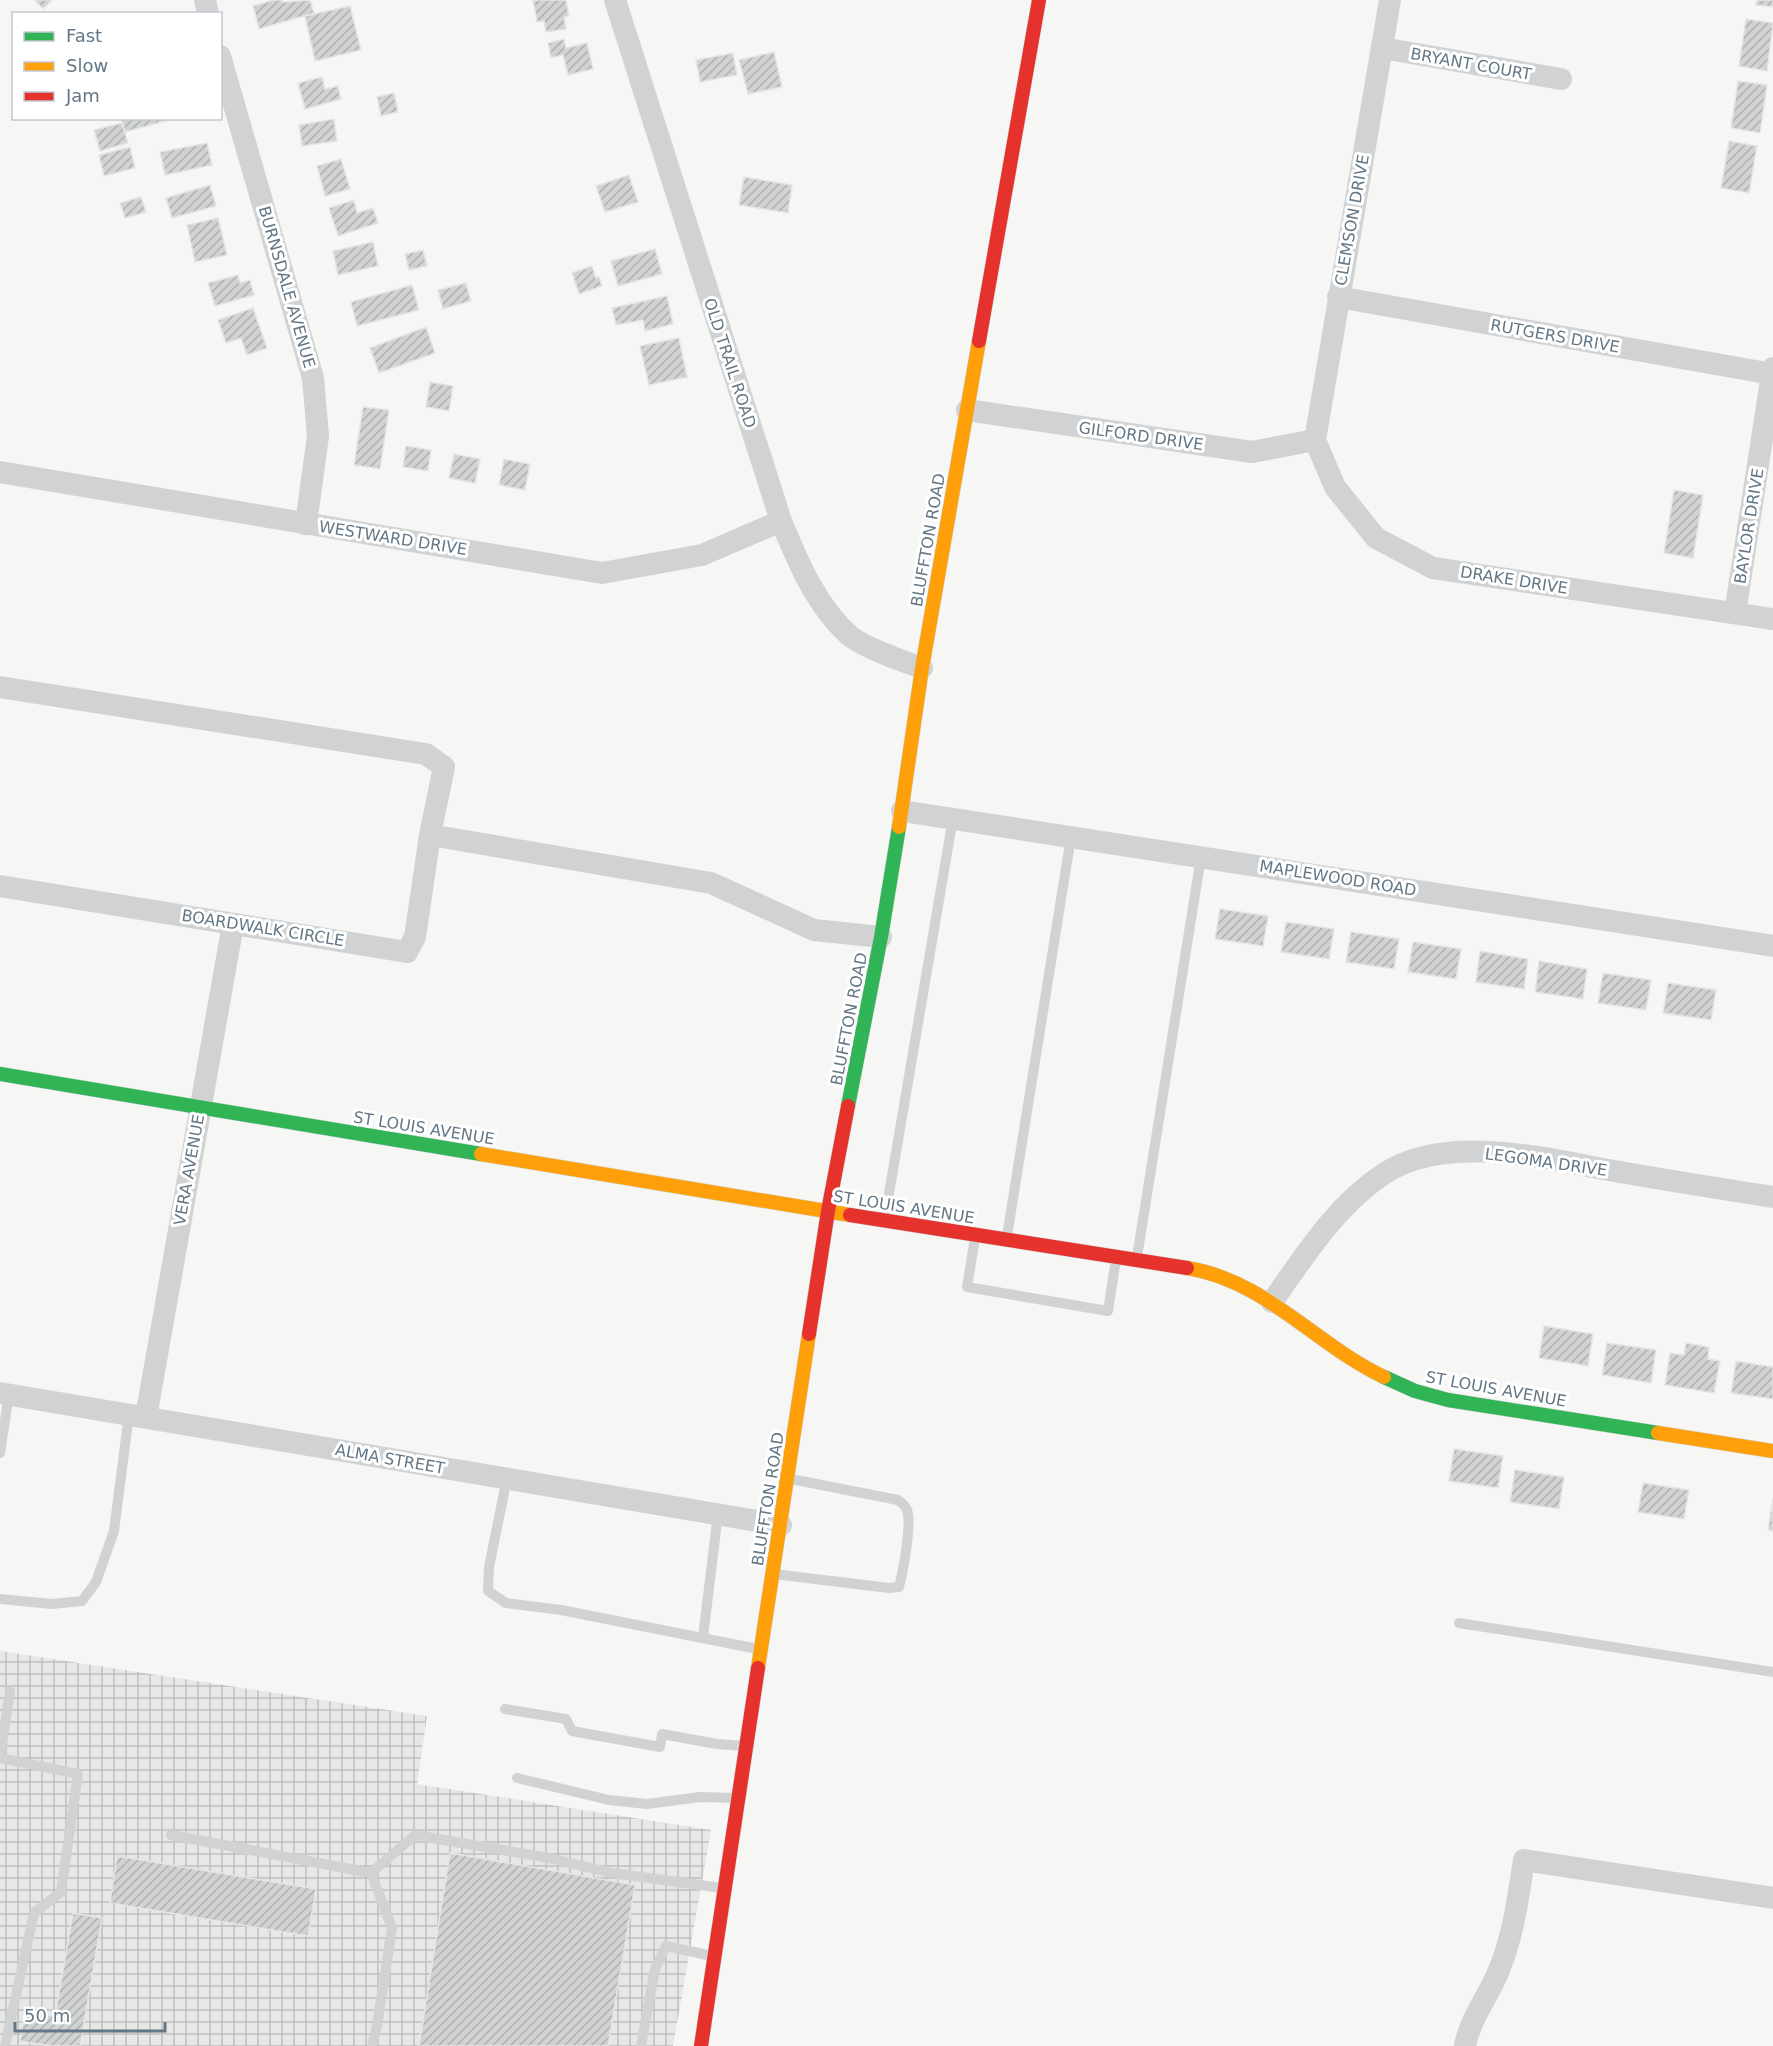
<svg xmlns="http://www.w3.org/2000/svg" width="1773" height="2046" font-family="'DejaVu Sans',sans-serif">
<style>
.industrial{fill:url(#industrial-grid)}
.building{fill:url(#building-hatch);stroke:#e5e5e4;stroke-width:1.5}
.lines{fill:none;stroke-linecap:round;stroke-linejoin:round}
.fast-casing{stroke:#d1d3d4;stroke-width:15}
.slow-casing{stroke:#d1d3d4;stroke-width:15}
.jam-casing{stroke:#d1d3d4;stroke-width:15}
.lane{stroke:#d1d2d3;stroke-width:10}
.street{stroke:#d1d2d3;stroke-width:22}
.fast{stroke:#30b455;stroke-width:14}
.slow{stroke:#ff9f0a;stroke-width:14}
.jam{stroke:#e5322d;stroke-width:14}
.labels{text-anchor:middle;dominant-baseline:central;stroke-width:6;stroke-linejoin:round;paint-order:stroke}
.street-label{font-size:16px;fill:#637786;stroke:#fff}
</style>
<defs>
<pattern id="industrial-grid" width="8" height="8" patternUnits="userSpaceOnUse" patternTransform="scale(1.5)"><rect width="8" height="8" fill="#e6e7e6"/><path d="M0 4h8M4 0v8" fill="none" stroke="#bec0c0"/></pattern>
<pattern id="building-hatch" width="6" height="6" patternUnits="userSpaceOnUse" patternTransform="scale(1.5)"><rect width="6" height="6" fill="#d1d3d3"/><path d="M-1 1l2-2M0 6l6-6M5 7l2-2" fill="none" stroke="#adb0b1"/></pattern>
</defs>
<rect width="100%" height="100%" fill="#f6f6f4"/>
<path class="industrial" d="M 0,1651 L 427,1716 L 417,1784 L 711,1830 L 673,2046 L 0,2046 Z"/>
<path class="building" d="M 35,0 L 52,0 L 43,9 Z
M 273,0 L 282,0 L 283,2 L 310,0 L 314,13 L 259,29 L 253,6 Z
M 533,0 L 566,0 L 569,16 L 564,17 L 566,29 L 546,32 L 544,21 L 537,22 Z
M 1757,0 L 1773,0 L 1773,7 L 1756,5 Z
M 350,6 L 361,50 L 315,61 L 305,16 Z
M 1746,19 L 1773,23 L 1767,71 L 1739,66 Z
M 564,39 L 566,48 L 587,43 L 593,69 L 568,75 L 563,55 L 551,58 L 548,43 Z
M 774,52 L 782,87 L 748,94 L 739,60 Z
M 733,53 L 737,75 L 700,82 L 696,60 Z
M 322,77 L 325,89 L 338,86 L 341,99 L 305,109 L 298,83 Z
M 1738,81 L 1767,85 L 1760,133 L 1731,128 Z
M 394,93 L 398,112 L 381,116 L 377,97 Z
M 121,118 L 176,118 L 125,132 Z
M 334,119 L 337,141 L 302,146 L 299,125 Z
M 122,123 L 128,143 L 100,151 L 94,130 Z
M 1729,141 L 1757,146 L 1749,193 L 1721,188 Z
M 207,143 L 212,165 L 165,175 L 160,152 Z
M 130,147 L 135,168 L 104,176 L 99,155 Z
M 341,159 L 350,189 L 325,196 L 317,166 Z
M 629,175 L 638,202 L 605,212 L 596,186 Z
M 744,177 L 792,185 L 788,213 L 739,205 Z
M 210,185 L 216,206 L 172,218 L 166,198 Z
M 141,197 L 146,212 L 125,218 L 120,203 Z
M 354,200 L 357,213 L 373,208 L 378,223 L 338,236 L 329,208 Z
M 218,218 L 227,255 L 195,262 L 187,225 Z
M 373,242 L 378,266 L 338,275 L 333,251 Z
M 655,249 L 662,274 L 618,286 L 611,261 Z
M 423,250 L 427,266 L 409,270 L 405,254 Z
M 592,266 L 596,278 L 599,277 L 602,286 L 579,294 L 572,273 Z
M 238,275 L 240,283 L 250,280 L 254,295 L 215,306 L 208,283 Z
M 466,283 L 471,301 L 443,309 L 438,290 Z
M 412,285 L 419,310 L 357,326 L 351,302 Z
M 667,296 L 673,324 L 645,331 L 643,320 L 616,325 L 612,308 Z
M 253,308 L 267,348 L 247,355 L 241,338 L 226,343 L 218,320 Z
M 426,327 L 435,353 L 379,373 L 370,348 Z
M 679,338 L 687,377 L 649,385 L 640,346 Z
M 430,382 L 453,386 L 449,411 L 426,407 Z
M 363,407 L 389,410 L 380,469 L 354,465 Z
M 406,446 L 431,450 L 428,471 L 403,467 Z
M 454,454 L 480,459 L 475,483 L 449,478 Z
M 504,459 L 530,464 L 525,490 L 499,485 Z
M 1674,490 L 1703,495 L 1693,558 L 1664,553 Z
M 1220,909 L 1268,916 L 1263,946 L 1215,939 Z
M 1286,922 L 1334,929 L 1329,959 L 1281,952 Z
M 1351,932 L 1399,939 L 1394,969 L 1346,962 Z
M 1413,942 L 1461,949 L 1456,979 L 1408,972 Z
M 1480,951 L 1528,959 L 1524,989 L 1476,982 Z
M 1539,961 L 1587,969 L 1583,999 L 1535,992 Z
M 1603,973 L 1651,980 L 1646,1010 L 1598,1003 Z
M 1668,983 L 1716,990 L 1711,1020 L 1663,1013 Z
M 1544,1326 L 1593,1334 L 1588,1366 L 1539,1358 Z
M 1607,1343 L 1656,1350 L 1651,1383 L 1602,1375 Z
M 1686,1343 L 1709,1347 L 1708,1359 L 1720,1361 L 1714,1393 L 1665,1385 L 1670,1353 L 1684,1355 Z
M 1736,1361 L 1773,1367 L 1773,1399 L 1731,1393 Z
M 1454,1449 L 1503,1456 L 1498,1488 L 1449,1481 Z
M 1515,1470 L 1564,1477 L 1559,1509 L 1510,1502 Z
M 1643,1483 L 1689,1490 L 1684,1519 L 1638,1512 Z
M 1773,1498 L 1773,1531 L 1768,1530 Z
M 450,1853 L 635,1885 L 608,2046 L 419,2046 Z
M 117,1856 L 316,1889 L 308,1936 L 110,1903 Z
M 73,1913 L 102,1918 L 80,2046 L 51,2046 L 20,2041 L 25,2011 L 55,2016 Z"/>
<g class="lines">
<g class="fast-casing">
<path id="fast" d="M 0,1074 L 481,1154
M 848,1106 L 881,937 L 899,827
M 1384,1377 L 1415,1391 L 1448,1400 L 1658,1433"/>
</g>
<g class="slow-casing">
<path id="slow" d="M 899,827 L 922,668 L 979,341
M 481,1154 L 850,1215
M 1187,1268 C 1265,1280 1316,1345 1384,1377
M 1658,1433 L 1773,1451
M 758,1668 L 809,1334"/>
</g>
<g class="jam-casing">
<path id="jam" d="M 979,341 L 1039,0
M 850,1215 L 1187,1268
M 809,1334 L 828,1211 L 848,1106
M 701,2046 L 758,1668"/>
</g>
<path class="lane" d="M 885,1217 L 953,818
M 1007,1236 L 1071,837
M 975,1238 L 967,1287 L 1108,1311 L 1116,1259
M 1137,1257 L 1201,857
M 0,1453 L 9,1394
M 507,1478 L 489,1567 L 488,1591 L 506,1603 L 561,1610 L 758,1649
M 774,1574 L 889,1588 L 899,1587 C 903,1572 912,1524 907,1510 C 905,1505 902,1503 898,1500 L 791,1479
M 0,1599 L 52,1604 L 82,1601 L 96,1582 L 114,1531 L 129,1414
M 1459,1623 L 1773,1672
M 703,1637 L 718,1514
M 505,1709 L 566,1719 L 572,1731 L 660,1747 L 662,1734 L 717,1744 L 744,1746
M 517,1778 L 609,1800 L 647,1804 L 700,1797 L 736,1798
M 171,1835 L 371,1873 L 392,1928 L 377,2026 L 372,2046
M 371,1873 L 415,1835 L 549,1858 L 612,1873 L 722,1888
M 5,2046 L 34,1913 L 61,1892 L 78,1774 L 0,1758 L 10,1691
M 641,2046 L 655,1969 L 666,1946 L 712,1956"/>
<path class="street" d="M 205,0 L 208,14
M 615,0 L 781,521 C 798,562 816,606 850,636 C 865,648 903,661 922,668
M 1382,48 L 1561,79
M 220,56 L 313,378 L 318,436 L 306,524
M 1338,297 L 1772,374
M 967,410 L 1252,452 L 1315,440
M 1315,440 L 1335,487 L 1376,538 L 1433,568 L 1773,619
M 1315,440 L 1390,0
M 0,472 L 602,573 L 702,555 L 781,521
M 1735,613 L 1773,368
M 0,687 L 426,754 L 444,767 L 430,835 L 415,937 L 407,952 L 0,886
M 902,811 L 1773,946
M 430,835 L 711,883 L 814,930 L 881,937
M 1272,1302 C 1305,1255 1336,1205 1385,1173 C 1450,1132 1550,1160 1620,1172 C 1671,1181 1722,1189 1773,1197
M 0,1393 L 781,1525
M 146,1417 L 233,924
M 1465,2046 C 1470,2018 1489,1996 1499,1970 C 1514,1933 1518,1898 1524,1860 L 1773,1898"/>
<use href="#fast" class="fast"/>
<use href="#slow" class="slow"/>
<use href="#jam" class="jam"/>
</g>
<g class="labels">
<g class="street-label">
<text transform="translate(1471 64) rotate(10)">BRYANT COURT</text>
<text transform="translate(1352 220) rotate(-80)">CLEMSON DRIVE</text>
<text transform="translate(287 287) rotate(74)">BURNSDALE AVENUE</text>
<text transform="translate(1555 336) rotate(10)">RUTGERS DRIVE</text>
<text transform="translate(730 363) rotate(72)">OLD TRAIL ROAD</text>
<text transform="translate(1141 436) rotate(8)">GILFORD DRIVE</text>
<text transform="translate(1749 526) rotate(-81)">BAYLOR DRIVE</text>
<text transform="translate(393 538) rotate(9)">WESTWARD DRIVE</text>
<text transform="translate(928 540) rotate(-80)">BLUFFTON ROAD</text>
<text transform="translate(1514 580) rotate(9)">DRAKE DRIVE</text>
<text transform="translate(1338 878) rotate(9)">MAPLEWOOD ROAD</text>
<text transform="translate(263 928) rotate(9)">BOARDWALK CIRCLE</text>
<text transform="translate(849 1019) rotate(-79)">BLUFFTON ROAD</text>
<text transform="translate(424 1128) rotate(9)">ST LOUIS AVENUE</text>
<text transform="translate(1546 1162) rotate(8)">LEGOMA DRIVE</text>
<text transform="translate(189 1170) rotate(-80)">VERA AVENUE</text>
<text transform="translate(904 1207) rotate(9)">ST LOUIS AVENUE</text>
<text transform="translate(1496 1389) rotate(10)">ST LOUIS AVENUE</text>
<text transform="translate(390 1459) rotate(10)">ALMA STREET</text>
<text transform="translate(768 1499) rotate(-81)">BLUFFTON ROAD</text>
</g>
</g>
<rect x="12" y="12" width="210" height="108" fill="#ffffff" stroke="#c1c9cf" stroke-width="1.5"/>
<rect x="24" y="32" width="30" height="9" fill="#30b455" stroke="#c1c9cf" stroke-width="1.5"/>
<text x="66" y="42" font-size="18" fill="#637786">Fast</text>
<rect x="24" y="62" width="30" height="9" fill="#ff9f0a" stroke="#c1c9cf" stroke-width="1.5"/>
<text x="66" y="72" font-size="18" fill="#637786">Slow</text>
<rect x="24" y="92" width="30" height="9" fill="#e5322d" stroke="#c1c9cf" stroke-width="1.5"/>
<text x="66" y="102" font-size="18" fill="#637786">Jam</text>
<path d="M15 2022v9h150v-9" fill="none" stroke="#637786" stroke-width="3"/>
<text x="24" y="2022" font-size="18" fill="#637786" stroke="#ffffff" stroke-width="4.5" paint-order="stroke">50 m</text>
</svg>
